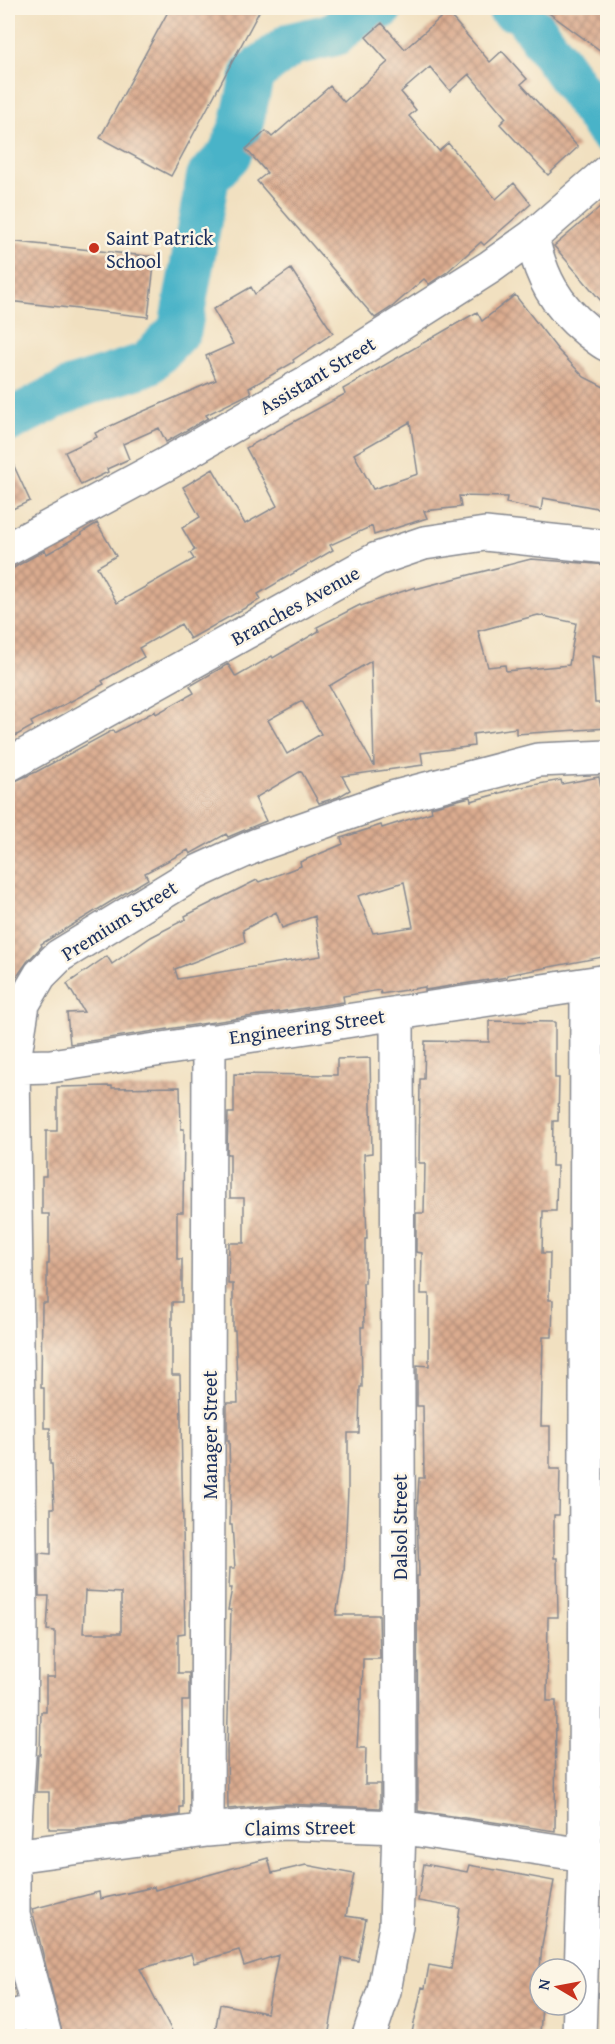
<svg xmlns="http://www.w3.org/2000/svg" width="615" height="2044" font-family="'Gentium Book Plus',serif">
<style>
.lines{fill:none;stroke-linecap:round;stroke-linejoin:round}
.river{stroke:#4ab3c8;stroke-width:44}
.building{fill:url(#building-cross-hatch);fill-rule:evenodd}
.minor-casing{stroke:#86888f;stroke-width:36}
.minor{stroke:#fff;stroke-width:33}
.poi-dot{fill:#c8321e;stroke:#fcf5e5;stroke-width:2}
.labels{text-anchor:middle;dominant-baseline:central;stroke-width:5;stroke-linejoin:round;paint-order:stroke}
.poi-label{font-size:20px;fill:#1b2f5e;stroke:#fcf5e5;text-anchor:start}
.street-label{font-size:20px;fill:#1b2f5e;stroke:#fcf5e5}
</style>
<defs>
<pattern id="building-cross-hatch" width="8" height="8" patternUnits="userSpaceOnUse" patternTransform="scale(1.5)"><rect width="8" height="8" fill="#dbac8f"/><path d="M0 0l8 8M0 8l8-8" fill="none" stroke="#b18c78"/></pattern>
</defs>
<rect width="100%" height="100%" fill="#fcf5e5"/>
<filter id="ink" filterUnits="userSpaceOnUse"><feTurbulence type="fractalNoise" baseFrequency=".0167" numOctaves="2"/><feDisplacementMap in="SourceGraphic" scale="12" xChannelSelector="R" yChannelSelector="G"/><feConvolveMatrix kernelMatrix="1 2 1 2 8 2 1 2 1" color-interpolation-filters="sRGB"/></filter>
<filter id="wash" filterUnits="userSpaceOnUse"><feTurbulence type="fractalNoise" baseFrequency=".008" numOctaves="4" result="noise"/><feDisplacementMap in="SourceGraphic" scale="24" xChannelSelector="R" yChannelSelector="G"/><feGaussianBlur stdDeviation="1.35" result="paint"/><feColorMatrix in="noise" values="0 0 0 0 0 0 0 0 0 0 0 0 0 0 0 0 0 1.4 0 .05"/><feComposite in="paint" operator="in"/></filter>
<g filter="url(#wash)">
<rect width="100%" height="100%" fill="#f1e0c0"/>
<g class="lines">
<path class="river" d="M 509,8 L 522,11 L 608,131
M 8,421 L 73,388 L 147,364 L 180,329 L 208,177 L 229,155 L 241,126 L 253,73 L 292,44 L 336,34 L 356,14 L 381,8"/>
</g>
<g id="blocks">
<path class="building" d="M 170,8 L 261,8 L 171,176 L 100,138 Z
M 542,8 L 608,8 L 608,56 Z
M 447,12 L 490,62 L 502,51 L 527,79 L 521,84 L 578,147 L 548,175 L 500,124 L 506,118 L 469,74 L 450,91 L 430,67 L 401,92 L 416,110 L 409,116 L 439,151 L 448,143 L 496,199 L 514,183 L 531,204 L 484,245 L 481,242 L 447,272 L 429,284 L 424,279 L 392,307 L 375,318 L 257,181 L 267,173 L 246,149 L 266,131 L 272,137 L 330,86 L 344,102 L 388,62 L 366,37 L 382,23 L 405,49 Z
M 608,200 L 608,309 L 554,246 Z
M 8,241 L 155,257 L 148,317 L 8,301 Z
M 291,269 L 333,333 L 293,360 L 294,362 L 249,388 L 251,393 L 206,415 L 208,418 L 166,442 L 159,428 L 123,444 L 129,459 L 107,469 L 108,472 L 81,485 L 65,452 L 97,437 L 95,433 L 130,417 L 216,380 L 206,356 L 233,344 L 213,309 L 251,287 L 255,294 Z
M 515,295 L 558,350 L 584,377 L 608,389 L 608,510 L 543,498 L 541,510 L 506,503 L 507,497 L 459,496 L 461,507 L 424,511 L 427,518 L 374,535 L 372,526 L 330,545 L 333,550 L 258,594 L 261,599 L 190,639 L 181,624 L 139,648 L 144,657 L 102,681 L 104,684 L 31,722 L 33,726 L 8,740 L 8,571 L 45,550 L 47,554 L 82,534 L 81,533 L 97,523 L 116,556 L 97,567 L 117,603 L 194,559 L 190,553 L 195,550 L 182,528 L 200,517 L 183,487 L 213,469 L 245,524 L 277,506 L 246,448 L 345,394 L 343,389 L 477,312 L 482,321 ZM 410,422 L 418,474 L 373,489 L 354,454 Z
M 8,453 L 30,501 L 8,511 Z
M 531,559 L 608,565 L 608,659 L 592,656 L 595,703 L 608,703 L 608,728 L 516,734 L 516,728 L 473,734 L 474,746 L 421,753 L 423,765 L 342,776 L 350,790 L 338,797 L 319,803 L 301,771 L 255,798 L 266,821 L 228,837 L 226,834 L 190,854 L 188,850 L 145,873 L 148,879 L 41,944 L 42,946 L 27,962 L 18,975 L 8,983 L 8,784 L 36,772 L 113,730 L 114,733 L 155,711 L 156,714 L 194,693 L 190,686 L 228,664 L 236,677 L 272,656 L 273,658 L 319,631 L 317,627 L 360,605 L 361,606 L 415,587 L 415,589 ZM 538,615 L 576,623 L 569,665 L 506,671 L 505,665 L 488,667 L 478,631 ZM 371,661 L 374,766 L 329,686 ZM 302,701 L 321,734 L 287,754 L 268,720 Z
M 599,777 L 608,827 L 608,956 L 507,975 L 507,977 L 425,990 L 425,987 L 381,994 L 380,990 L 343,996 L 344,1002 L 70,1044 L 67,1013 L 84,1012 L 67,984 L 107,956 L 112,964 L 151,937 L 186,919 L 185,916 L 257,880 L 259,882 L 301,866 L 300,862 L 343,844 L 341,838 L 381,825 L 382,828 L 432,812 L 431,807 L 470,797 L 471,801 L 522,787 L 561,780 L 562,784 ZM 404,882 L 413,927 L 373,933 L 358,896 ZM 276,912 L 282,928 L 315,916 L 321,956 L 178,979 L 175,969 L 245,942 L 243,930 Z
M 489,1021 L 555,1022 L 555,1078 L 559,1078 L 558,1121 L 553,1121 L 552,1166 L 557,1166 L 556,1211 L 543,1211 L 542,1253 L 550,1253 L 549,1300 L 553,1300 L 552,1337 L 543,1337 L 541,1426 L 550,1426 L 550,1469 L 560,1469 L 559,1515 L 554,1515 L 554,1558 L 557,1558 L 558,1617 L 548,1617 L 547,1701 L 556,1701 L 555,1831 L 418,1811 L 417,1576 L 419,1576 L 417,1512 L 419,1478 L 424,1478 L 423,1406 L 417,1406 L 417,1365 L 429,1366 L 429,1294 L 421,1294 L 422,1253 L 416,1252 L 416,1213 L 424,1213 L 425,1163 L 419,1163 L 420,1079 L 424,1079 L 425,1041 L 489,1042 Z
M 370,1058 L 372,1153 L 364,1154 L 367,1239 L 365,1239 L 365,1283 L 363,1283 L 364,1327 L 361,1327 L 362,1387 L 360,1387 L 359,1433 L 348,1433 L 348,1490 L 344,1572 L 336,1615 L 379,1615 L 380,1659 L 363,1659 L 362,1699 L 360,1699 L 357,1748 L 366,1748 L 365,1784 L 380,1784 L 380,1808 L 285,1804 L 228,1809 L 227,1751 L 231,1610 L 228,1610 L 232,1588 L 229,1588 L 230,1568 L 235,1568 L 232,1525 L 230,1525 L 231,1479 L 230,1479 L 229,1441 L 227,1441 L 227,1403 L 238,1403 L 235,1330 L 233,1330 L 233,1284 L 228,1284 L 229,1243 L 244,1243 L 244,1198 L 230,1198 L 230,1154 L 227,1154 L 228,1113 L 234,1113 L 234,1074 L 337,1075 L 337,1059 Z
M 112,1086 L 112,1088 L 180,1087 L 181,1129 L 184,1129 L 183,1212 L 177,1212 L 177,1259 L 182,1259 L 182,1302 L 172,1302 L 172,1375 L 180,1375 L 181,1419 L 185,1633 L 178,1634 L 178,1673 L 189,1673 L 189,1701 L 182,1701 L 183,1807 L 180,1807 L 180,1815 L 72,1829 L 49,1829 L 49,1792 L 36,1792 L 38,1755 L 40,1755 L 41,1712 L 46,1712 L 46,1677 L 55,1677 L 55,1631 L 47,1630 L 49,1596 L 39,1596 L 39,1553 L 51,1554 L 51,1508 L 54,1508 L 52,1464 L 50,1464 L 50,1428 L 44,1428 L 44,1388 L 41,1388 L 42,1303 L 47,1303 L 47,1264 L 49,1264 L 49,1214 L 42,1214 L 42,1176 L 46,1176 L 46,1131 L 57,1131 L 57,1087 ZM 85,1591 L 121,1593 L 121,1633 L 83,1633 Z
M 268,1858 L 272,1873 L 306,1865 L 354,1874 L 346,1916 L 366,1919 L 358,1961 L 342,1958 L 328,2037 L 214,2037 L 220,2004 L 267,2013 L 278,1955 L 244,1966 L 239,1950 L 194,1963 L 191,1954 L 140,1969 L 175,2037 L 63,2037 L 32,1909 L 99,1892 L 100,1899 L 154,1887 L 155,1890 Z
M 424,1864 L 467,1872 L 469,1865 L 554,1881 L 542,1945 L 540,1969 L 540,2005 L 542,2005 L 540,2034 L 529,2033 L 528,2037 L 411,2037 L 422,1987 L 425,1988 L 429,1965 L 451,1969 L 460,1908 L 418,1901 Z"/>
</g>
</g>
<g filter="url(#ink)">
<use href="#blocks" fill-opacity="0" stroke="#86888f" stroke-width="1.5"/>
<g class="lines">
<g class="minor-casing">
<path id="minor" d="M 532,237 C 541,277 555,305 588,331 C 595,336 600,341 608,345
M 8,549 L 168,463 L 330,369 L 490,267 L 532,237 L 608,171
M 8,765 L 377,559 L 424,543 L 485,534 L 608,547
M 8,1063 L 13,1067 L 51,1066 L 608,981
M 207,1830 L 209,1041
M 13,1856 L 207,1830 L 284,1823 L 399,1827 L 585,1855 L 607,1860
M 8,2018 L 38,2010
M 45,2036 L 13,1915 L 13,1856 L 20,1740 L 21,1619 L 13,1067 L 23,1004 L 40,975 L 59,956 L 195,873 L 257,845 L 392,798 L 538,760 L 608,757
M 369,2036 L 384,1991 L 396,1926 L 399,1827 L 397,1013
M 579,2036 L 585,1855 L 587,985"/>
</g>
<use href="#minor" class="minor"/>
</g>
</g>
<circle class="poi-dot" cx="94" cy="248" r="6"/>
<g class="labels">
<g class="poi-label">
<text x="106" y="237">Saint Patrick<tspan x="106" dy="23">School</tspan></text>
</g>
<g class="street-label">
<text transform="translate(317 375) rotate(-31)">Assistant Street</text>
<text transform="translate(295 605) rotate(-29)">Branches Avenue</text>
<text transform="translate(119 920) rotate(-32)">Premium Street</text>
<text transform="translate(307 1026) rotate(-8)">Engineering Street</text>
<text transform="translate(209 1435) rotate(-90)">Manager Street</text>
<text transform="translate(399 1527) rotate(-90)">Dalsol Street</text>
<text transform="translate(300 1827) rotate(-1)">Claims Street</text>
</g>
</g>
<rect width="615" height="2044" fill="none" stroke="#fcf5e5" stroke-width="30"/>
<g transform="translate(558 1987) rotate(280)"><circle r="28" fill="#fcf5e5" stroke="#a2a6af" stroke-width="1.5"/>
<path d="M0-4.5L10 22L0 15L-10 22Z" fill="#c8321e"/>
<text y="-9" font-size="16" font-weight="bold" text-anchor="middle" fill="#1b2f5e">N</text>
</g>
</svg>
